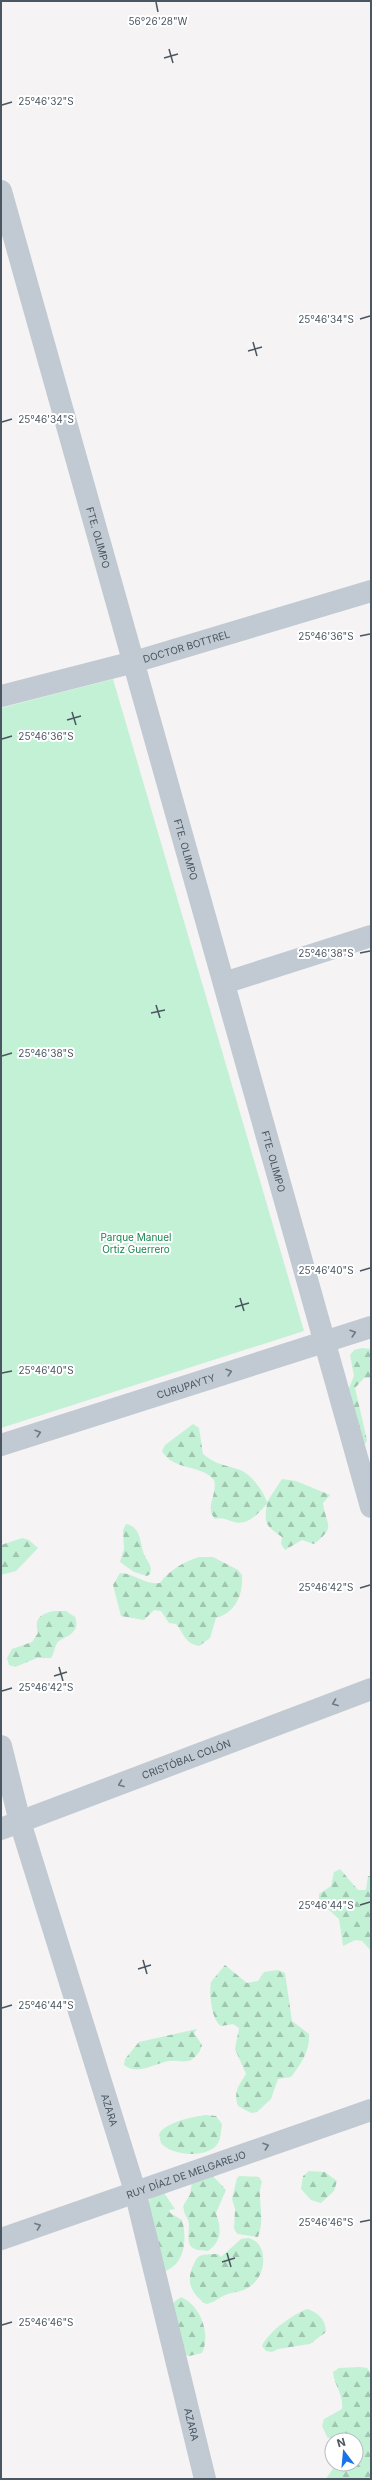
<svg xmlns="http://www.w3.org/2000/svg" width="372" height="2480" font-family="Inter,sans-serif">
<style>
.forest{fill:url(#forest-firs)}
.park{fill:#c3f1d5}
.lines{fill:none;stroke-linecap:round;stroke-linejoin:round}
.minor{stroke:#c1cad2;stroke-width:22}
.oneway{stroke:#6e7983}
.ticks{fill:none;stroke:#4a5661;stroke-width:1.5}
.labels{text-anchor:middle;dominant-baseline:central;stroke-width:4;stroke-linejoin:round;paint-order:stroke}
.street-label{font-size:10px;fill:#4a5661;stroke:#fff}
.park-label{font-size:10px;fill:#17864f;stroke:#fff}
.ticks-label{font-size:10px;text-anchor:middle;fill:#4a5661;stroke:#fff;stroke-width:4;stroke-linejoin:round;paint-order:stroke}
</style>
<defs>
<pattern id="forest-firs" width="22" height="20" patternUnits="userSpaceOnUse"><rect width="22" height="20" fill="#c3f1d5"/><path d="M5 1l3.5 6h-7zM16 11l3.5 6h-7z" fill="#a0c6b0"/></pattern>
</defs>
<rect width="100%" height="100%" fill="#f5f3f3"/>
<path class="forest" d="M 362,1348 L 371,1349 L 371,1378 L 364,1378 L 355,1388 L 367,1440 L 364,1446 L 346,1395 L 354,1376 L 350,1355 L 354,1350 Z
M 193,1424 L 199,1428 L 203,1454 C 214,1464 226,1465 240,1470 C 251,1474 264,1492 267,1502 L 282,1479 L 296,1481 L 330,1495 L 323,1503 C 326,1526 337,1526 314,1544 L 302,1540 L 285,1550 L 281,1544 L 282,1537 C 265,1525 264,1524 267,1504 C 258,1513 248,1526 234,1522 C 227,1520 222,1517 215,1519 C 204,1507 218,1495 214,1480 C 201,1464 173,1471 162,1451 L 165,1445 Z
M 126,1524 C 142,1527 140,1545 144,1554 C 147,1562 153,1565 150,1574 L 147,1576 L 134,1572 L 120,1562 L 124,1549 L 123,1530 Z
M 22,1538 L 29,1540 L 38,1548 L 16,1571 L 1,1575 L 1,1545 Z
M 199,1557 L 213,1557 L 238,1570 L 242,1575 C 243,1595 236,1612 216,1618 L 210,1638 L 199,1646 C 185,1644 184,1633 176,1624 L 169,1623 L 161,1611 L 154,1610 L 144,1620 L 121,1616 L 113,1585 L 120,1573 C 134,1573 144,1585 160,1583 C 169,1570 184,1562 199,1557 Z
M 54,1611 L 66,1611 L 75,1617 C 82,1635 61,1637 57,1643 C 54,1648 54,1654 51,1658 L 37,1658 L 15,1667 L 9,1665 L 7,1658 L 12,1649 L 32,1642 L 38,1633 C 34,1618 40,1614 54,1611 Z
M 340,1869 L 358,1890 L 366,1890 L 368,1876 L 371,1876 L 371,1951 L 362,1941 L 355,1940 L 343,1946 L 339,1919 L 319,1901 L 319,1894 L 331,1886 L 334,1872 Z
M 225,1965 L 247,1983 L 258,1981 L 264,1972 L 278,1970 L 285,1973 L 292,2021 L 309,2034 C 310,2051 301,2064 291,2077 L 278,2079 L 271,2099 L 257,2112 L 251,2113 L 238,2106 C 233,2092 239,2085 246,2074 L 235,2049 L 239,2028 L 233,2024 L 221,2026 C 211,2019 209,1993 211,1982 Z
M 197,2029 L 194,2033 L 202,2045 C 200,2052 197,2056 191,2060 C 186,2063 176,2060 169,2061 C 155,2063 138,2076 124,2065 L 125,2059 L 139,2042 Z
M 205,2115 L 216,2116 L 222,2124 C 221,2130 221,2138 218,2143 C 209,2159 171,2156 161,2143 L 159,2134 C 166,2122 192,2117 205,2115 Z
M 309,2171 L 325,2172 L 337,2181 L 334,2191 L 321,2203 L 311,2200 L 301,2189 L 303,2176 Z
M 211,2174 L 226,2190 L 216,2213 C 221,2228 223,2240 208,2251 C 186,2250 188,2244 189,2225 C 189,2219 185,2216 184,2211 C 182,2203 188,2200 190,2194 C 191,2191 191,2186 192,2182 Z
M 240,2176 L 259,2177 L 262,2182 C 256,2196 266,2216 258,2237 L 238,2234 L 234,2229 L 235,2209 L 232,2199 L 237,2178 Z
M 164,2193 L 175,2209 L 169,2210 L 170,2213 L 182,2220 C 188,2240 184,2269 160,2272 L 146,2204 L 151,2198 Z
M 248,2238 C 268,2242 267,2272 253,2284 C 243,2293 236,2291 225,2295 C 218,2298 214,2303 206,2304 C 191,2294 185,2280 194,2264 C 196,2259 197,2257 202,2255 C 207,2254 213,2254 218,2254 L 221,2257 L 241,2239 Z
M 181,2297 C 201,2306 211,2334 202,2353 L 189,2356 L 182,2354 L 168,2313 L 175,2301 Z
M 307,2309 C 318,2312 326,2320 326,2332 L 310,2344 L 278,2349 L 272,2352 L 266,2351 L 262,2346 C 268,2332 292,2315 307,2309 Z
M 360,2367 L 367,2368 L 371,2373 L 371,2478 L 326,2479 L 336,2464 L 356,2464 L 356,2440 L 338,2440 L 337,2437 L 328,2438 L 322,2426 L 324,2419 L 342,2409 C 344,2395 334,2385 333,2372 L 339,2368 Z"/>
<path class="park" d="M 113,679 L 304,1331 L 1,1428 L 1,708 Z"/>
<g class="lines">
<g class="minor">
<path id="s1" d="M 1,191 L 371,1507"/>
<path id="s2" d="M 1,696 L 134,662 L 371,591"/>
<path d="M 224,983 L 371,936"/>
<path id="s3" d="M 1,1445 L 371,1327"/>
<path id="s4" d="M 1,1746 L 20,1822 L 135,2191 L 205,2479"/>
<path id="s5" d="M 1,1829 L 371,1689"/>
<path id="s6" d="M 1,2239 L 371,2110"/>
</g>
</g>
<defs><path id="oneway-chevron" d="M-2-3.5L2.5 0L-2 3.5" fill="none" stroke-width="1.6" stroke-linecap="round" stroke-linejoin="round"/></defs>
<g class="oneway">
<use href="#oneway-chevron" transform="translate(353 1333) rotate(-17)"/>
<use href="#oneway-chevron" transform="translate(229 1372) rotate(-18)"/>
<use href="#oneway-chevron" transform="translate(38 1433) rotate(-18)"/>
<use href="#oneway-chevron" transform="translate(335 1703) rotate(159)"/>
<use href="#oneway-chevron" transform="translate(121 1784) rotate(159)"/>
<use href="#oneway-chevron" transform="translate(266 2146) rotate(-19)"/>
<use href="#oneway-chevron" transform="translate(38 2226) rotate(-20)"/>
</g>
<path class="ticks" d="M 156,2 L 158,12M 169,49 L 173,63M 164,58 L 178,54M 2,105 L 12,102M 360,319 L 370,316M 253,342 L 257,356M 248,351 L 262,347M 2,422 L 12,419M 360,636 L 370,634M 72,712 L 76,725M 67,720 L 81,716M 2,739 L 12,736M 360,953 L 370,951M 156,1005 L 160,1018M 151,1013 L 165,1010M 2,1056 L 12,1053M 360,1271 L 370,1268M 240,1298 L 244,1311M 235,1307 L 249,1303M 2,1373 L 12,1371M 360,1588 L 370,1585M 59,1667 L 63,1681M 54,1676 L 67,1672M 2,1691 L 12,1688M 360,1905 L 370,1902M 143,1960 L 147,1974M 138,1969 L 151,1965M 2,2008 L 12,2005M 360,2222 L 370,2220M 227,2253 L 231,2267M 222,2262 L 235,2258M 2,2325 L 12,2322"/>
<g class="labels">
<g class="street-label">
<text stroke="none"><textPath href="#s1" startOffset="360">FTE. OLIMPO</textPath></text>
<text stroke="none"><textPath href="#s2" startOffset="192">DOCTOR BOTTREL</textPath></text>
<text stroke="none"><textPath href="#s1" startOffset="684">FTE. OLIMPO</textPath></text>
<text stroke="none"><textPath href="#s1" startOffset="1008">FTE. OLIMPO</textPath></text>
<text stroke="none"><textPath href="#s3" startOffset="194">CURUPAYTY</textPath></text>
<text stroke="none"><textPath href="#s5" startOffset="198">CRISTÓBAL COLÓN</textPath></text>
<text stroke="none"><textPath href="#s4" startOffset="380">AZARA</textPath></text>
<text stroke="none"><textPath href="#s6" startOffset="196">RUY DÍAZ DE MELGAREJO</textPath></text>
<text stroke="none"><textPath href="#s4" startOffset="705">AZARA</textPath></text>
</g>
<g class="park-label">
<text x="136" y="1237">Parque Manuel<tspan x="136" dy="12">Ortiz Guerrero</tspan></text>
</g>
</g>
<g class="ticks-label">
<text x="158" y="25">56°26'28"W</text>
<text x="46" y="105">25°46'32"S</text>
<text x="326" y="323">25°46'34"S</text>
<text x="46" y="423">25°46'34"S</text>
<text x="326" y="640">25°46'36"S</text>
<text x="46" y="740">25°46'36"S</text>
<text x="326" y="957">25°46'38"S</text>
<text x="46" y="1057">25°46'38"S</text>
<text x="326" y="1274">25°46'40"S</text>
<text x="46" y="1374">25°46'40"S</text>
<text x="326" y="1591">25°46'42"S</text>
<text x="46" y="1691">25°46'42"S</text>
<text x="326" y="1909">25°46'44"S</text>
<text x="46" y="2009">25°46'44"S</text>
<text x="326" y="2226">25°46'46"S</text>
<text x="46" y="2326">25°46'46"S</text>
</g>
<rect width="372" height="2480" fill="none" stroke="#4a5661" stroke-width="4"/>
<g transform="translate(344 2452) rotate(344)"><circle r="19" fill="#ffffff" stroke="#b7bbc0"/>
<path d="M0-3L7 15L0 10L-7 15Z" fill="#1a73e8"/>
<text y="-6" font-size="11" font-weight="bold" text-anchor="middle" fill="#4a5661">N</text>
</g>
</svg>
